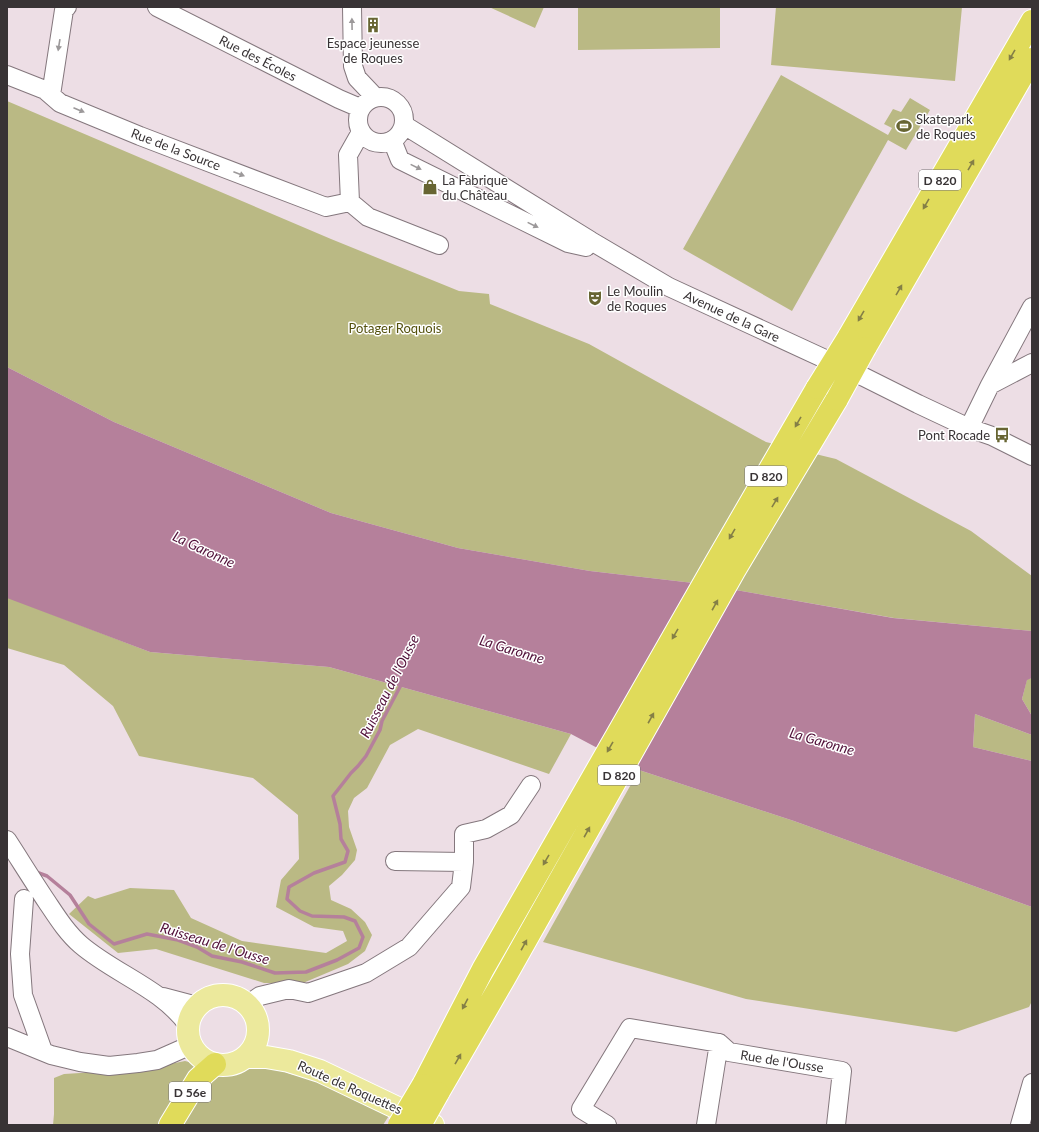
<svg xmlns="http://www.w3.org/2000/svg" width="1039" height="1132" font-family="Lato,sans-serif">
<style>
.green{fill:#bab984}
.water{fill:#b5809b}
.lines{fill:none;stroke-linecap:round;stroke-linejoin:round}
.stream{stroke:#b5809b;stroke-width:3.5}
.minor-casing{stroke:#84777d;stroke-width:20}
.major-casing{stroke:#fff;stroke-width:24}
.highway-casing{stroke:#fff;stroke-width:24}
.minor{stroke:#fff;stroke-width:18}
.major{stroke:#ece99c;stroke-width:22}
.highway{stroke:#e0db5a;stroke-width:22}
.highway-bridge-casing{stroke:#fff;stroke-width:24;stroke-linecap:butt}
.highway-bridge{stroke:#e0db5a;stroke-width:22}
.oneway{fill:#9c999a}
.oneway2{fill:#847f46}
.labels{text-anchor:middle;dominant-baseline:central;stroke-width:3;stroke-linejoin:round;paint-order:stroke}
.shield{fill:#fff;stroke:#747072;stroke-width:1}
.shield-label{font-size:12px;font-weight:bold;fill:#383335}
.poi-label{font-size:13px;fill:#383335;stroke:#fff;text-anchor:start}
.street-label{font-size:13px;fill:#383335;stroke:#fff}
.park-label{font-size:13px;fill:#54510d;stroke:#fff}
.water-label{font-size:14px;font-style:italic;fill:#500f38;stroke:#fff}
</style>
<rect width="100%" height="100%" fill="#eddee5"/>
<path class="green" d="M 489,7 L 544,7 L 535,28 Z
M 578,7 L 720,7 L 720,48 L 578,50 Z
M 776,7 L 962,7 L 955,81 L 771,65 Z
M 781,75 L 888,135 L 892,128 L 884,124 L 893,109 L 901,112 L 910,98 L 930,110 L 906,150 L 888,140 L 792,311 L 683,249 Z
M 7,101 L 331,239 L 459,291 L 489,294 L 490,304 L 589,344 L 766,442 L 836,459 L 971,531 L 1032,576 L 1032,631 L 894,618 L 702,584 L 590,571 L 458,548 L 331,513 L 114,422 L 7,367 Z
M 7,597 L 150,652 L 329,667 L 571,734 L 549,774 L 418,729 L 390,745 L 367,788 L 354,798 L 348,811 L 349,827 L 357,850 L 355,860 L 342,875 L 329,886 L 331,900 L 351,909 L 365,922 L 372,935 L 365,951 L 348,964 L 303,983 L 264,983 L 156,949 L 118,953 L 69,914 L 88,896 L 95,899 L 130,888 L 174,890 L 191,918 L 242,941 L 326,953 L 347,941 L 343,931 L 314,927 L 276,907 L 281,880 L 299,859 L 298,815 L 253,778 L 139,756 L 113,706 L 64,665 L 7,648 Z
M 1032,678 L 1032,716 L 1022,699 L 1027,679 Z
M 975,714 L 1032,735 L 1032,761 L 973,747 Z
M 639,770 L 794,821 L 1032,907 L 1032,1001 L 1029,1007 L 956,1032 L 746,999 L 645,970 L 543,942 Z
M 185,1061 L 189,1062 L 197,1067 L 163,1125 L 53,1125 L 54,1114 L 54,1078 L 64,1074 L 145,1069 Z
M 251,1065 L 263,1065 L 294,1075 L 318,1077 L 392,1111 L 383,1125 L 177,1125 L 202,1084 L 218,1075 L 227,1075 L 236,1072 Z"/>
<path class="water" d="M 7,367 L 114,422 L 331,513 L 458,548 L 590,571 L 702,584 L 893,618 L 1032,631 L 1032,678 L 1027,680 L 1022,699 L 1032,716 L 1032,735 L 975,714 L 973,747 L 1032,761 L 1032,907 L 794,821 L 639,770 L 571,734 L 329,667 L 150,652 L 7,598 Z"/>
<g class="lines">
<path class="stream" d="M 36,872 L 47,876 L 70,895 L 89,924 L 114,944 L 147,934 L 178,940 L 197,947 L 212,956 L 242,962 L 275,973 L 306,972 L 337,960 L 359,948 L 363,937 L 355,921 L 344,917 L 312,916 L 300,911 L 287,899 L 289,887 L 314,873 L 345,862 L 348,851 L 341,839 L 340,824 L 333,796 L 351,773 L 358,766 L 366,756 L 380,730 L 382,721 L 402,683"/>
<g class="minor-casing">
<path id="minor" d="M 157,7 L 339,99 L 360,108
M 352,7 L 353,66 L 357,78 L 375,97
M 7,75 L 45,90 L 60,103 L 140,136 L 326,207 L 350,202
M 51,95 L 64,10 L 67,7
M358 120a23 23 0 1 1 46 0a23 23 0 1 1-46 0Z
M 404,125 L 591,241 L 669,287 L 864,377 L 918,404 L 969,428 L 992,436 L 1032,456
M 392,140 L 400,160 L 568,243 L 586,247 L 591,241
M 350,202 L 368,217 L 439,245
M 350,202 L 348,155 L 361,132
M 990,385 L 1032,363
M 969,428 L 990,385 L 1032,307
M 7,840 C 20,860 33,881 47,902 C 57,917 67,933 81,945 C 115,974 161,988 188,1025
M 395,861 L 464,862
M 24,899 L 20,954 L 23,995 L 43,1051
M 163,997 L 197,1006
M 247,1005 L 260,996 L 289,989 L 308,993 L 366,973 L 409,947 L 461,887 L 464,862 L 464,834 L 486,829 L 511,815 L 531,785
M 7,1037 L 51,1055 L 80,1062 L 109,1066 L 138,1063 L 157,1060 L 191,1045
M 607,1125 L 581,1109 L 630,1028 L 719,1043 L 729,1052 L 842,1071 L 836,1125
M 706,1125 L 719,1043
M 1020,1125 L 1032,1083"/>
</g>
<g class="major-casing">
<path id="major" d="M188 1030a35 35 0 1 1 70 0a35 35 0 1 1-70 0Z
M 246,1057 L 266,1057 L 289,1061 L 320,1071 L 433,1125"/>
</g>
<g class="highway-casing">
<path id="highway" d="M 848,338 L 1032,21
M 865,348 L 1032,59
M 423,1085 L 483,969 L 715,564 L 817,388
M 438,1093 L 504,979 L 734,571 L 837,399
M 170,1125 L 198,1079 L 215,1064"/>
</g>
<use href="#minor" class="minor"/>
<use href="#major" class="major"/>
<use href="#highway" class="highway"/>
<g class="highway-bridge-casing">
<path id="highway-bridge" d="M 817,388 L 848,338
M 837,399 L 865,348
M 399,1125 L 423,1085
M 420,1125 L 438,1093"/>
</g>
<use href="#highway-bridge" class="highway-bridge"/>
</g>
<defs><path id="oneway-solid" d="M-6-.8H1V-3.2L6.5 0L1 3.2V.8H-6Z"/></defs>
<g class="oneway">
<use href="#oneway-solid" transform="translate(352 24) rotate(-91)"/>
<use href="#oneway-solid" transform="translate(59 45) rotate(99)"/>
<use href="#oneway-solid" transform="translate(79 110) rotate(23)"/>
<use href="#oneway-solid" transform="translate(416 167) rotate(26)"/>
<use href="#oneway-solid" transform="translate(239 174) rotate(21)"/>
<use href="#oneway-solid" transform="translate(533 225) rotate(26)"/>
</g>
<g class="oneway2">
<use href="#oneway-solid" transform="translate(1012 55) rotate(120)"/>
<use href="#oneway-solid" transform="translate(971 165) rotate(-60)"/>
<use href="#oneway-solid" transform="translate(926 204) rotate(120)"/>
<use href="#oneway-solid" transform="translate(899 290) rotate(-60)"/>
<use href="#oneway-solid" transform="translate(861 316) rotate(120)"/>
<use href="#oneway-solid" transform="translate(798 422) rotate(120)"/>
<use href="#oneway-solid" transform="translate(775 502) rotate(-59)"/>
<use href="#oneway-solid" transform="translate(732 534) rotate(120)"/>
<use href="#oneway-solid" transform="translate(715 605) rotate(-61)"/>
<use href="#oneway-solid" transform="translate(675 634) rotate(120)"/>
<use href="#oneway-solid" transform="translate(651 718) rotate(-61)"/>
<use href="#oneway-solid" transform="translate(610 747) rotate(120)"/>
<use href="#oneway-solid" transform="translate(587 832) rotate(-61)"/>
<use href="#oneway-solid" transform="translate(546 860) rotate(120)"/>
<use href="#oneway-solid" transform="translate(524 945) rotate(-61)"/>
<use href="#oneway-solid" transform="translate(465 1004) rotate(118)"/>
<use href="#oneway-solid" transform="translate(458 1059) rotate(-60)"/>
</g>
<defs>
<g id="building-bare" transform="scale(1.2)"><path d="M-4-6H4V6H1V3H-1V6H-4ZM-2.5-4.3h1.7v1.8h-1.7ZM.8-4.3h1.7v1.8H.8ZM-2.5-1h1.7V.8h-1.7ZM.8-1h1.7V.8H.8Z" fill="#676532" stroke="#fff" stroke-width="2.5" paint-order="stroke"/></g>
<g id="stadium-bare" transform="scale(1.2)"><path d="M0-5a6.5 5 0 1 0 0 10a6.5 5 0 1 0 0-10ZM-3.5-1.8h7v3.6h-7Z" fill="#676532" stroke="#fff" stroke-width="2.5" paint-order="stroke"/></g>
<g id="shop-bare" transform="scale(1.2)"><path d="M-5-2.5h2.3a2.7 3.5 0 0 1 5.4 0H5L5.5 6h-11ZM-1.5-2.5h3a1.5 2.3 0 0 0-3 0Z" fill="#676532" stroke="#fff" stroke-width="2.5" paint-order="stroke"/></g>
<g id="theatre-bare" transform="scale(1.2)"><path d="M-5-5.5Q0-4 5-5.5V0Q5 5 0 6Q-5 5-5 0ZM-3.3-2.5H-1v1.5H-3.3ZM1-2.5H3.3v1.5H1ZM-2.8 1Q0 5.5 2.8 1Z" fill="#676532" stroke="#fff" stroke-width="2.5" paint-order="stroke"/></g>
<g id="bus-bare" transform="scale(1.2)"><path d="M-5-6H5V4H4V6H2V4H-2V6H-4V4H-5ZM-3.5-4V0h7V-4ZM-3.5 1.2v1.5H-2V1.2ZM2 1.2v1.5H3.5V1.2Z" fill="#676532" stroke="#fff" stroke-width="2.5" paint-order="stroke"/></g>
</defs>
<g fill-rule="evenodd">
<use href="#building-bare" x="373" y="25"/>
<use href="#stadium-bare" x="904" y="126"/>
<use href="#shop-bare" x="430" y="187"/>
<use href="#theatre-bare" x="595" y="298"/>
<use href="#bus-bare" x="1002" y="435"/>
</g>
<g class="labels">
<g class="shield">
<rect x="919" y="170" width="42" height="20" rx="3"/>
<rect x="745" y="466" width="42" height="20" rx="3"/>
<rect x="598" y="765" width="42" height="20" rx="3"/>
<rect x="169" y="1082" width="42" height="20" rx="3"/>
</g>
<g class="shield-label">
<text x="940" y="180">D 820</text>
<text x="766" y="476">D 820</text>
<text x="619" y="775">D 820</text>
<text x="190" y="1092">D 56e</text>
</g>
<g class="poi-label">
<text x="373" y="43" text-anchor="middle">Espace jeunesse<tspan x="373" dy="15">de Roques</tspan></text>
<text x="916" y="119">Skatepark<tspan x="916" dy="15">de Roques</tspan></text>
<text x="442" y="180">La Fabrique<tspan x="442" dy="15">du Château</tspan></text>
<text x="607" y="291">Le Moulin<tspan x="607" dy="15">de Roques</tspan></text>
<text x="990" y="435" text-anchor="end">Pont Rocade</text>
</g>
<g class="street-label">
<text transform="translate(258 58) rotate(27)">Rue des Écoles</text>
<text transform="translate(176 149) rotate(21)">Rue de la Source</text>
<text transform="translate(732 316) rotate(25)">Avenue de la Gare</text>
<text transform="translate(782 1061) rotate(9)">Rue de l'Ousse</text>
<text transform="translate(350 1087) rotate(24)">Route de Roquettes</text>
</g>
<g class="park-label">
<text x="395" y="328">Potager Roquois</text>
</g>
<g class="water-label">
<text transform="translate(204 549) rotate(25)">La Garonne</text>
<text transform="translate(512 649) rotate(17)">La Garonne</text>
<text transform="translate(389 686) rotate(-63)">Ruisseau de l'Ousse</text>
<text transform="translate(822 741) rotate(16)">La Garonne</text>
<text transform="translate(215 943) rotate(17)">Ruisseau de l'Ousse</text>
</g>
</g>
<rect width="1039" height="1132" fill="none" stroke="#383335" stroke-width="16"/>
</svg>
